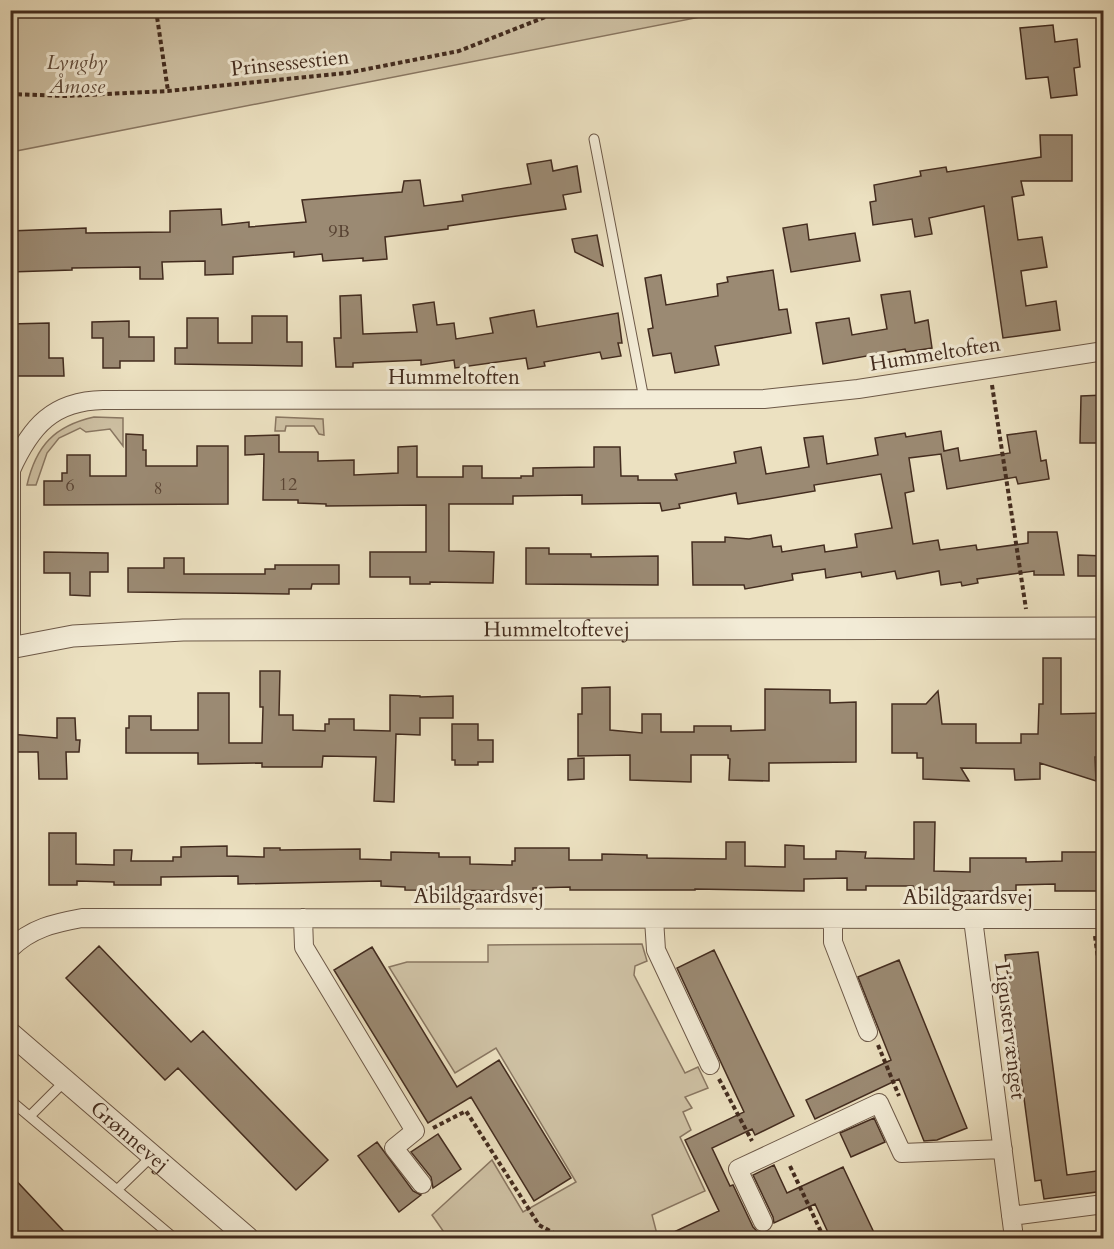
<svg xmlns="http://www.w3.org/2000/svg" width="1114" height="1249" font-family="Cardo,serif">
<style>
.green{fill:#cfc2a5;stroke:#897762;stroke-width:1.5}
.building{fill:#9b8a73;stroke:#432c1f;stroke-width:1.5}
.lines{fill:none;stroke-linecap:round;stroke-linejoin:round}
.service-casing{stroke:#6d5948;stroke-width:11}
.minor-casing{stroke:#6d5948;stroke-width:20}
.tertiary-casing{stroke:#6d5948;stroke-width:23}
.path{stroke:#432c1f;stroke-width:4;stroke-dasharray:4.5 3;stroke-linecap:butt}
.service{stroke:#f3ecd7;stroke-width:9}
.minor{stroke:#f3ecd7;stroke-width:18}
.tertiary{stroke:#f3ecd7;stroke-width:21}
.labels{text-anchor:middle;dominant-baseline:central;stroke-width:6;stroke-linejoin:round;paint-order:stroke}
.number-label{font-size:18px;fill:#594434}
.park-label{font-size:21px;font-style:italic;fill:#5f4a3a;stroke:#f3ecd7}
.street-label{font-size:21px;fill:#432c1f;stroke:#f3ecd7}
</style>
<rect width="100%" height="100%" fill="#ece1c1"/>
<filter id="stains"><feTurbulence type="fractalNoise" baseFrequency=".00333" numOctaves="4"/><feColorMatrix values="0 0 0 0 .2 0 0 0 0 .09 0 0 0 0 .02 0 0 0 .5 -.17"/></filter>
<radialGradient id="worn" r=".72"><stop offset=".6" stop-color="#630" stop-opacity="0"/><stop offset="1" stop-color="#630" stop-opacity=".3"/></radialGradient>
<path class="green" d="M 11,10 L 731,10 L 731,11 L 11,152 Z
M 94,417 L 123,418 L 123,446 L 110,429 L 86,432 L 80,428 L 59,438 L 47,453 L 36,485 L 27,485 C 36,446 54,426 94,417 Z
M 276,417 L 323,419 L 324,435 L 319,434 L 314,426 L 286,426 L 285,431 L 275,431 Z
M 642,944 L 647,961 L 635,966 L 634,975 L 685,1073 L 698,1067 L 708,1088 L 685,1097 L 692,1108 L 683,1112 L 691,1130 L 680,1137 L 705,1191 L 652,1215 L 658,1238 L 448,1238 L 432,1215 L 492,1160 L 523,1212 L 576,1182 L 496,1048 L 455,1073 L 389,967 L 407,962 L 488,962 L 488,945 Z"/>
<path class="building" d="M 1053,25 L 1055,42 L 1077,39 L 1080,67 L 1074,68 L 1077,95 L 1051,98 L 1048,77 L 1026,79 L 1020,28 Z
M 1040,135 L 1072,135 L 1072,181 L 1021,181 L 1024,195 L 1012,197 L 1018,240 L 1042,237 L 1047,267 L 1021,271 L 1026,306 L 1056,301 L 1060,330 L 1003,338 L 984,206 L 929,218 L 932,234 L 915,237 L 912,219 L 873,225 L 870,202 L 876,201 L 874,185 L 921,176 L 920,171 L 946,167 L 947,172 L 1041,157 Z
M 551,160 L 553,171 L 577,166 L 581,192 L 563,195 L 566,209 L 448,226 L 448,229 L 385,237 L 387,259 L 363,261 L 363,258 L 323,261 L 322,254 L 294,257 L 294,252 L 233,257 L 233,274 L 205,275 L 205,261 L 162,262 L 163,279 L 140,279 L 140,267 L 72,268 L 72,270 L 10,272 L 10,231 L 86,228 L 86,233 L 170,232 L 170,211 L 221,209 L 222,225 L 249,222 L 249,227 L 306,222 L 302,200 L 402,192 L 404,181 L 420,180 L 424,206 L 463,201 L 462,195 L 531,184 L 527,164 Z
M 807,224 L 809,240 L 855,233 L 860,261 L 791,272 L 783,228 Z
M 597,235 L 603,266 L 575,252 L 572,239 Z
M 773,270 L 779,310 L 787,309 L 791,333 L 715,346 L 719,365 L 675,373 L 671,353 L 653,356 L 648,329 L 653,328 L 645,278 L 661,275 L 666,305 L 718,296 L 717,284 L 728,282 L 727,277 Z
M 910,291 L 915,323 L 928,320 L 932,348 L 906,352 L 905,349 L 823,364 L 816,323 L 849,318 L 852,335 L 887,329 L 881,295 Z
M 361,295 L 363,334 L 417,332 L 413,305 L 434,302 L 437,325 L 454,323 L 456,339 L 493,333 L 490,318 L 534,310 L 537,327 L 618,313 L 622,343 L 618,343 L 621,356 L 602,359 L 600,352 L 544,362 L 545,366 L 528,369 L 526,358 L 455,368 L 454,360 L 421,365 L 421,360 L 353,363 L 353,367 L 336,367 L 334,338 L 341,338 L 340,296 Z
M 252,316 L 287,316 L 287,342 L 302,342 L 302,366 L 175,364 L 175,348 L 187,348 L 187,318 L 218,318 L 218,343 L 252,343 Z
M 129,321 L 129,337 L 154,337 L 154,361 L 120,361 L 120,368 L 103,368 L 103,338 L 92,338 L 92,322 Z
M 49,323 L 49,358 L 63,358 L 64,376 L 10,376 L 10,324 Z
M 1104,395 L 1104,443 L 1080,443 L 1081,396 Z
M 941,431 L 944,451 L 958,448 L 960,461 L 1010,453 L 1007,435 L 1036,431 L 1041,461 L 1046,460 L 1049,479 L 1018,484 L 1016,477 L 947,489 L 941,454 L 909,458 L 914,491 L 905,493 L 913,544 L 938,540 L 940,550 L 976,545 L 977,550 L 1028,543 L 1028,532 L 1057,532 L 1064,575 L 1034,575 L 1034,571 L 977,579 L 978,583 L 962,586 L 961,582 L 941,585 L 939,571 L 897,579 L 895,571 L 862,577 L 861,572 L 826,578 L 825,569 L 792,574 L 793,580 L 745,589 L 744,585 L 693,585 L 692,542 L 725,542 L 725,537 L 749,539 L 771,535 L 773,547 L 781,546 L 782,552 L 824,545 L 825,552 L 857,547 L 855,534 L 892,528 L 881,474 L 814,485 L 815,491 L 738,504 L 736,493 L 679,504 L 680,508 L 662,511 L 660,503 L 582,504 L 582,495 L 513,496 L 513,504 L 449,504 L 449,551 L 494,552 L 493,583 L 430,582 L 430,584 L 410,584 L 410,577 L 370,577 L 370,552 L 426,552 L 426,505 L 326,506 L 326,504 L 298,503 L 298,500 L 263,500 L 264,454 L 245,455 L 245,436 L 279,435 L 279,452 L 318,452 L 318,461 L 354,460 L 354,475 L 398,473 L 398,447 L 417,446 L 417,477 L 463,477 L 463,466 L 482,466 L 482,478 L 521,478 L 521,476 L 533,476 L 533,468 L 594,467 L 594,447 L 620,447 L 621,476 L 638,476 L 638,480 L 677,480 L 675,474 L 736,463 L 734,452 L 761,447 L 766,474 L 809,467 L 804,438 L 823,436 L 827,464 L 878,455 L 875,438 L 905,433 L 906,437 Z
M 126,434 L 143,435 L 143,450 L 146,450 L 146,466 L 197,466 L 197,446 L 228,446 L 228,504 L 44,505 L 44,481 L 62,481 L 62,473 L 67,473 L 67,455 L 90,455 L 90,476 L 126,476 Z
M 526,548 L 549,548 L 549,554 L 591,554 L 591,557 L 658,556 L 658,585 L 526,584 Z
M 44,552 L 108,553 L 108,572 L 90,572 L 90,596 L 70,595 L 70,573 L 44,573 Z
M 1078,555 L 1104,556 L 1104,576 L 1078,576 Z
M 164,558 L 184,558 L 184,574 L 265,574 L 265,569 L 275,569 L 275,565 L 339,565 L 339,584 L 312,584 L 311,589 L 289,589 L 289,594 L 128,592 L 128,568 L 164,568 Z
M 1043,658 L 1061,658 L 1061,714 L 1104,713 L 1104,742 L 1101,742 L 1101,757 L 1095,757 L 1096,781 L 1040,763 L 1040,779 L 1015,780 L 1014,769 L 961,768 L 969,781 L 923,779 L 923,758 L 917,758 L 917,753 L 892,753 L 892,704 L 926,704 L 938,691 L 942,724 L 976,724 L 976,743 L 1021,743 L 1021,734 L 1038,734 L 1039,704 L 1043,704 Z
M 260,671 L 280,671 L 279,715 L 293,715 L 293,730 L 325,731 L 325,724 L 329,724 L 329,719 L 354,719 L 354,730 L 390,731 L 390,695 L 420,696 L 420,697 L 453,696 L 453,718 L 420,718 L 420,735 L 396,734 L 394,802 L 374,801 L 376,757 L 323,756 L 322,767 L 262,767 L 262,763 L 198,764 L 198,753 L 126,753 L 126,728 L 129,728 L 129,716 L 151,716 L 151,730 L 198,730 L 198,693 L 229,693 L 229,743 L 262,743 L 263,707 L 260,707 Z
M 610,687 L 610,730 L 642,733 L 642,714 L 661,714 L 661,732 L 694,732 L 694,726 L 731,726 L 731,731 L 765,730 L 765,689 L 830,690 L 830,703 L 856,702 L 856,762 L 769,763 L 769,781 L 729,780 L 730,759 L 728,758 L 728,755 L 691,755 L 691,782 L 630,780 L 630,755 L 578,756 L 578,714 L 582,714 L 582,688 Z
M 57,718 L 75,718 L 76,740 L 80,740 L 79,752 L 66,752 L 67,779 L 39,779 L 38,752 L 10,752 L 10,734 L 57,738 Z
M 452,724 L 478,724 L 478,740 L 493,740 L 493,762 L 478,762 L 478,765 L 455,765 L 455,760 L 452,760 Z
M 584,758 L 584,779 L 568,780 L 568,759 Z
M 914,822 L 935,822 L 934,871 L 970,872 L 970,858 L 1026,858 L 1026,862 L 1062,861 L 1062,852 L 1104,852 L 1104,891 L 1055,891 L 1055,884 L 1016,885 L 1016,891 L 962,891 L 913,889 L 913,886 L 866,886 L 866,890 L 847,890 L 847,878 L 804,879 L 804,891 L 695,889 L 695,890 L 570,890 L 570,887 L 533,888 L 533,891 L 405,890 L 405,887 L 381,886 L 381,881 L 238,884 L 238,876 L 161,877 L 161,885 L 114,885 L 114,882 L 77,881 L 77,885 L 49,885 L 49,833 L 76,833 L 76,864 L 114,865 L 114,850 L 132,850 L 131,861 L 173,861 L 173,857 L 181,857 L 181,847 L 227,846 L 227,856 L 264,857 L 264,848 L 280,848 L 280,850 L 360,849 L 360,859 L 391,860 L 391,852 L 439,853 L 439,857 L 470,857 L 470,864 L 512,865 L 512,861 L 515,861 L 515,848 L 569,848 L 569,860 L 602,860 L 602,854 L 647,855 L 647,858 L 726,859 L 726,842 L 745,842 L 745,866 L 785,867 L 785,845 L 804,846 L 804,859 L 836,859 L 836,851 L 866,852 L 865,858 L 914,859 Z
M 99,946 L 191,1042 L 203,1031 L 328,1160 L 296,1190 L 178,1068 L 165,1080 L 66,978 Z
M 372,947 L 457,1087 L 499,1060 L 571,1178 L 534,1201 L 471,1097 L 428,1123 L 334,970 Z
M 714,950 L 794,1116 L 755,1135 L 752,1129 L 712,1148 L 730,1186 L 733,1185 L 753,1227 L 757,1231 L 743,1239 L 659,1239 L 719,1211 L 685,1140 L 744,1112 L 677,968 Z
M 1038,952 L 1067,1175 L 1104,1170 L 1104,1191 L 1044,1199 L 1041,1180 L 1035,1181 L 1005,955 Z
M 899,960 L 967,1128 L 937,1140 L 924,1141 L 899,1079 L 815,1119 L 806,1100 L 891,1060 L 858,977 Z
M 874,1118 L 885,1142 L 851,1157 L 840,1133 Z
M 438,1134 L 461,1169 L 433,1188 L 431,1177 L 411,1152 Z
M 377,1142 L 413,1191 L 421,1195 L 399,1212 L 358,1156 Z
M 774,1165 L 787,1193 L 843,1167 L 877,1239 L 831,1239 L 815,1204 L 774,1223 L 773,1217 L 753,1175 Z
M 10,1174 L 71,1239 L 17,1239 L 10,1231 Z"/>
<g class="lines">
<g class="service-casing">
<path id="service" d="M 594,139 L 644,399
M 10,1100 L 174,1238
M 30,1116 L 66,1080
M 117,1190 L 152,1156"/>
</g>
<g class="minor-casing">
<path id="minor" d="M 11,647 L 11,470 C 31,426 53,401 103,400 L 764,399 L 858,389 L 1104,351
M 303,918 L 304,947 L 415,1131 L 394,1148 L 422,1184
M 654,919 L 656,950 L 710,1065
M 833,919 L 833,942 L 868,1032
M 973,919 L 1014,1238
M 10,949 C 31,928 55,923 82,918 L 1104,919
M 1011,1216 L 1104,1204
M 763,1222 L 738,1169 L 879,1103 L 902,1153 L 1003,1149"/>
</g>
<g class="tertiary-casing">
<g id="tertiary">
<path id="s1" d="M 10,648 L 73,636 L 183,630 L 1104,628"/>
<path id="s2" d="M 10,1033 L 248,1238"/>
</g>
</g>
<path class="path" d="M 156,10 L 168,91
M 10,94 L 65,96 L 168,91 L 347,73 L 459,51 L 563,10
M 992,385 L 1026,609
M 1095,936 L 1104,1004
M 878,1045 L 899,1096
M 719,1079 L 752,1141
M 433,1128 L 466,1111 L 539,1225 L 563,1238
M 790,1166 L 824,1238"/>
<use href="#service" class="service"/>
<use href="#minor" class="minor"/>
<use href="#tertiary" class="tertiary"/>
</g>
<g class="labels">
<g class="number-label">
<text x="339" y="231">9B</text>
<text x="288" y="484">12</text>
<text x="70" y="485">6</text>
<text x="158" y="488">8</text>
</g>
<g class="park-label">
<text x="77" y="62">Lyngby<tspan x="77" dy="24">Åmose</tspan></text>
</g>
<g class="street-label">
<text transform="translate(290 63) rotate(-6)">Prinsessestien</text>
<text transform="translate(935 354) rotate(-9)">Hummeltoften</text>
<text x="454" y="377">Hummeltoften</text>
<text stroke="none"><textPath href="#s1" startOffset="548">Hummeltoftevej</textPath></text>
<text x="479" y="896">Abildgaardsvej</text>
<text x="968" y="897">Abildgaardsvej</text>
<text transform="translate(1010 1031) rotate(83)">Ligustervænget</text>
<text stroke="none"><textPath href="#s2" startOffset="158">Grønnevej</textPath></text>
</g>
</g>
<rect width="1114" height="1249" fill="none" stroke="#ece1c1" stroke-width="36"/>
<rect x="12" y="12" width="1090" height="1225" fill="none" stroke="#432c1f" stroke-width="3"/>
<rect x="18" y="18" width="1078" height="1213" fill="none" stroke="#432c1f" stroke-width="1.5"/>
<rect width="100%" height="100%" filter="url(#stains)"/>
<rect width="100%" height="100%" fill="url(#worn)"/>
</svg>
